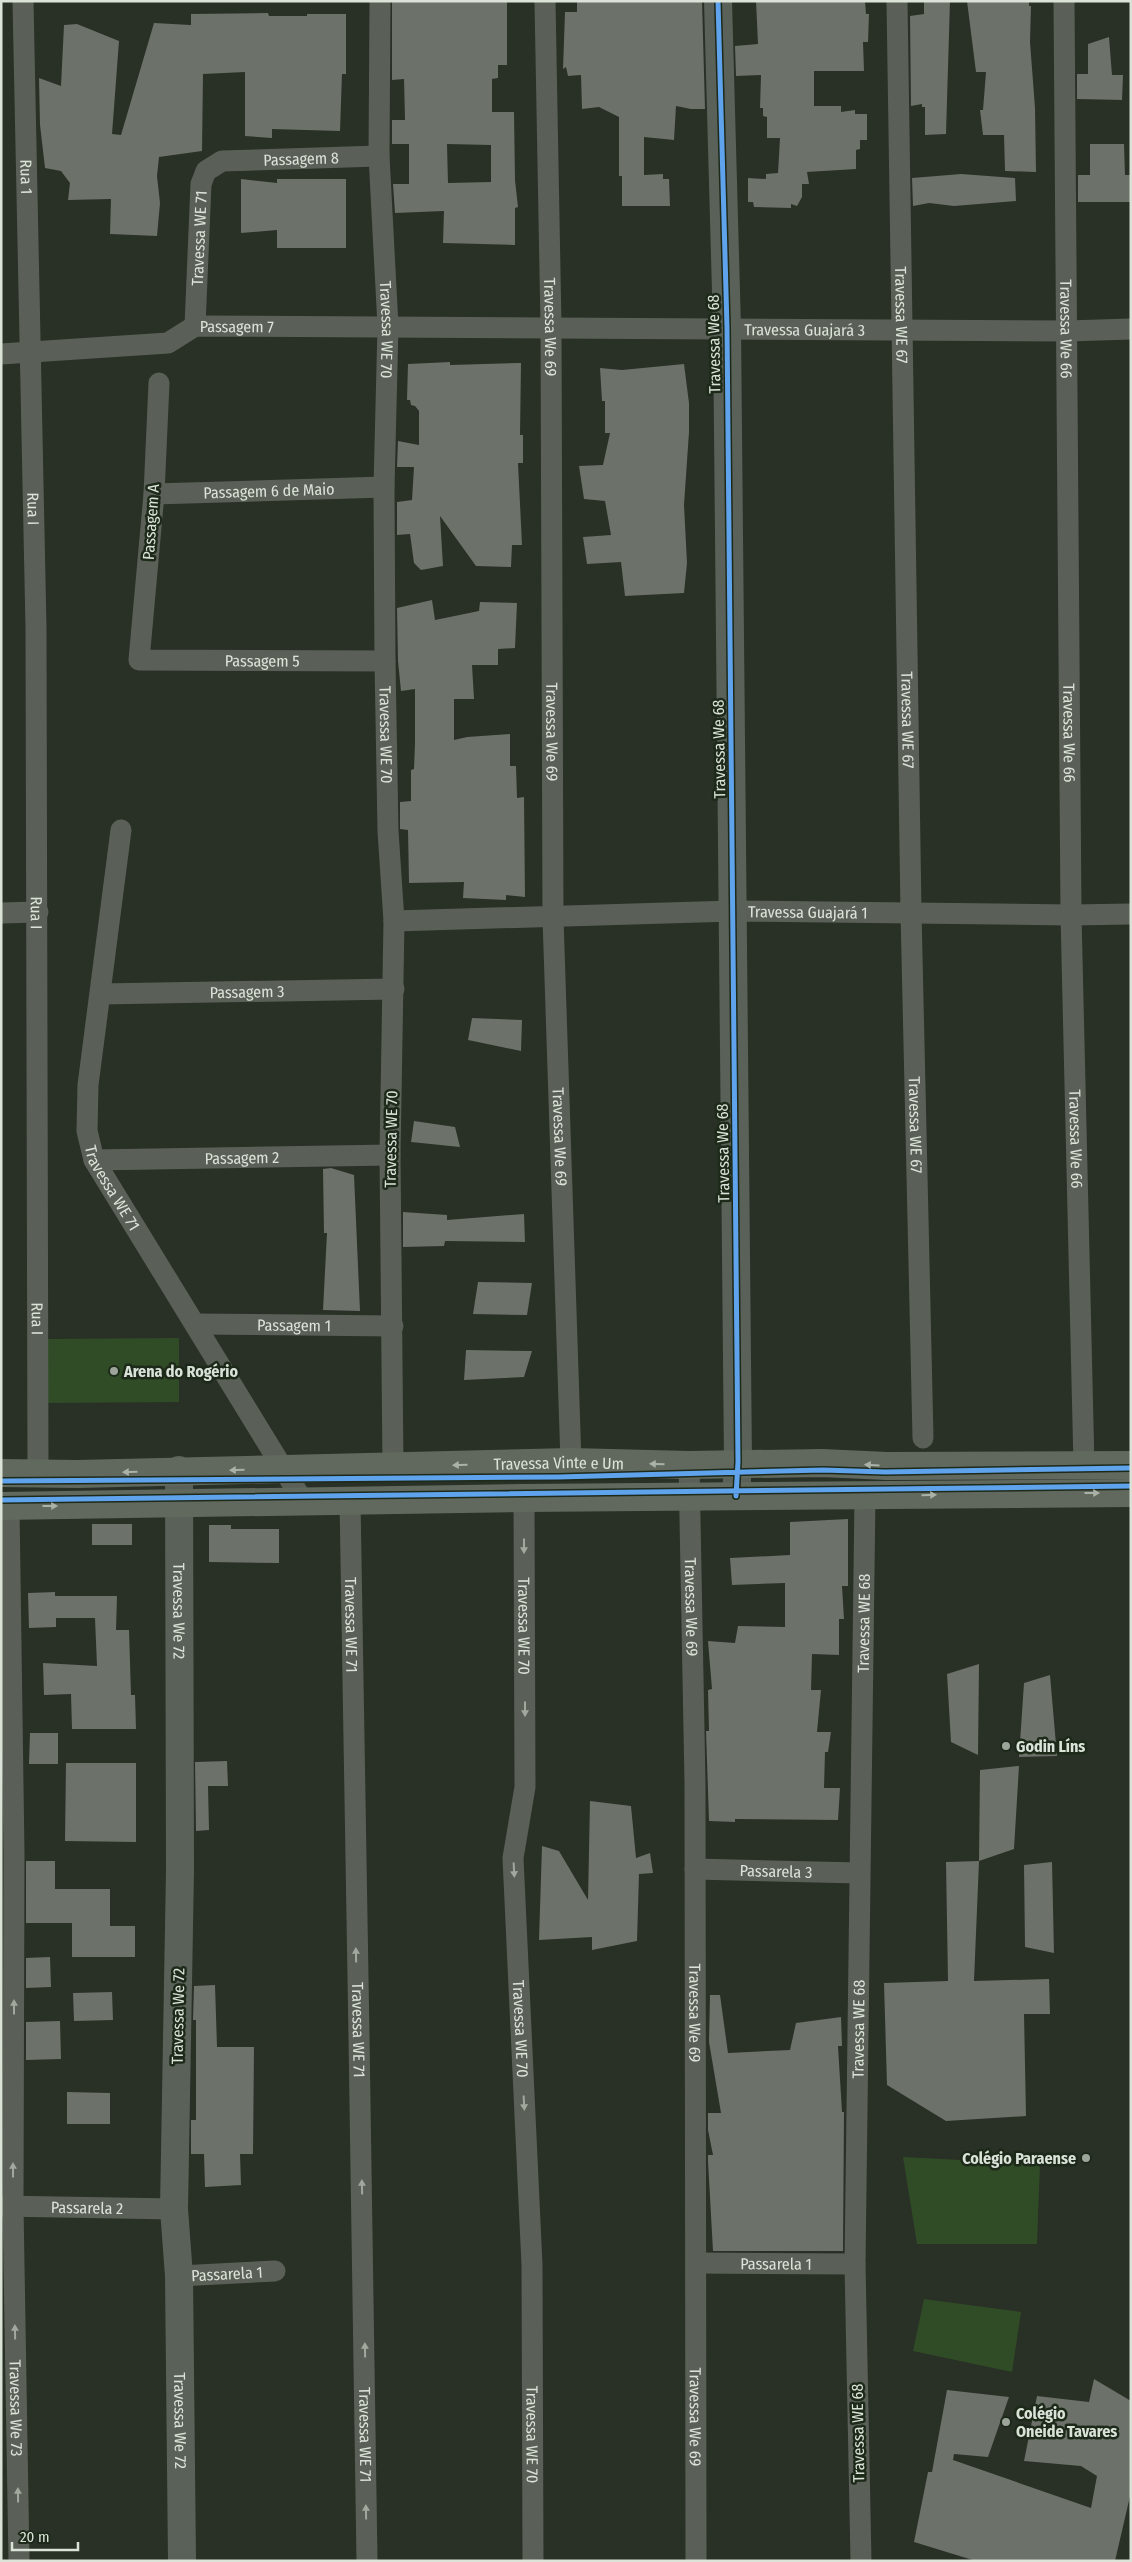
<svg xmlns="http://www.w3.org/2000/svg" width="1132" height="2562" font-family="'Fira Sans Condensed',sans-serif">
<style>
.green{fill:#304c26}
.building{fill:#6c7169;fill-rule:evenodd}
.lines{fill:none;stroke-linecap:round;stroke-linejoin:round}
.street{stroke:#5a6057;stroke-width:21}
.secondary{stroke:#5a6158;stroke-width:28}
.primary{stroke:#61695e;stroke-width:28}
.cycleway-casing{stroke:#1d2919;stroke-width:8}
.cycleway{stroke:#60a3ed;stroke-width:5}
.oneway{fill:#aab2a8}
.oneway2{fill:#a1a89e}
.poi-dot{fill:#9da49a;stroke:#1d2919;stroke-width:2}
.labels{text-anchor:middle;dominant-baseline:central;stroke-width:5;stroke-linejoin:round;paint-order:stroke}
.street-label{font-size:16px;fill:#dbe3d9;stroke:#1d2919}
.poi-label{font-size:16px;font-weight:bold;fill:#dbe3d9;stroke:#1d2919;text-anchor:start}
</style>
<rect width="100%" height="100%" fill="#293026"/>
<path class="green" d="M 179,1338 L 179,1402 L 48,1403 L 48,1339 Z
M 903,2157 L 1040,2164 L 1037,2244 L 917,2244 Z
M 924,2299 L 1021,2312 L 1012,2372 L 913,2351 Z"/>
<path class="building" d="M 392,1 L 507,1 L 507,65 L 498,65 L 498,78 L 492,79 L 492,112 L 514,112 L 515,180 L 518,207 L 515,208 L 515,245 L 443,243 L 444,211 L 395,213 L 393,184 L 409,184 L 409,144 L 392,144 L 392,120 L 405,120 L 404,79 L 392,80 ZM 447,144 L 491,145 L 491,182 L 448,183 Z
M 577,1 L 702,1 L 705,109 L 691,109 L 676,106 L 674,140 L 644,137 L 644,175 L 663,174 L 663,179 L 669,179 L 670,206 L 622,206 L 622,176 L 619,176 L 619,117 L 599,107 L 582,109 L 581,75 L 568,76 L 566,67 L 563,69 L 565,12 L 577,12 Z
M 756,1 L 865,1 L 866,14 L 869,14 L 868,42 L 863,42 L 864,71 L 814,71 L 814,106 L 841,106 L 841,112 L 855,110 L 855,114 L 867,114 L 867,140 L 860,140 L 860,149 L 856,150 L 856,169 L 807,172 L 809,184 L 802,184 L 802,197 L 797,206 L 791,204 L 791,208 L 754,207 L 753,202 L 748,202 L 748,178 L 766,179 L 766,174 L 778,173 L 780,138 L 767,138 L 767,117 L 763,116 L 763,108 L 760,108 L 761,75 L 736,76 L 735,46 L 758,44 Z
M 924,1 L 950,1 L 946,134 L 925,135 L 925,107 L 922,107 L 922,104 L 911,106 L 910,16 L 924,14 Z
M 967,1 L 1029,1 L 1029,6 L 1031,6 L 1030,42 L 1035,108 L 1036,172 L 1005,171 L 1004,135 L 983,135 L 980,110 L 983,110 L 986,72 L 976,72 Z
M 268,13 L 269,16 L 307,16 L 307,14 L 346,14 L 346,74 L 342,74 L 340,131 L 272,129 L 272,138 L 245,136 L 245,72 L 203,74 L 202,151 L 159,157 L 157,176 L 160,203 L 157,236 L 110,234 L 111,199 L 68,200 L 70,183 L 61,171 L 45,168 L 40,125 L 39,78 L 61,86 L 64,25 L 77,24 L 119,41 L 112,134 L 121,135 L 154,23 L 191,25 L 191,14 Z
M 1109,37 L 1112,75 L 1123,75 L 1122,100 L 1077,99 L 1077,74 L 1088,74 L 1088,44 Z
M 1090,144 L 1124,144 L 1125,175 L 1130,175 L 1130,202 L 1078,202 L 1078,175 L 1090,175 Z
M 961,174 L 1015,178 L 1016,201 L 954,206 L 929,203 L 913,206 L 912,178 Z
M 241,179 L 277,183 L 277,179 L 346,179 L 346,248 L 277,248 L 277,230 L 241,233 Z
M 450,362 L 450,365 L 521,363 L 520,435 L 523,435 L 523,463 L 518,463 L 522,545 L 512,545 L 511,567 L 476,566 L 440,516 L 443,566 L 421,570 L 414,563 L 410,534 L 397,535 L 397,502 L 412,500 L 414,467 L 397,467 L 398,441 L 419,445 L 419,411 L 415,406 L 411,405 L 410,400 L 407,400 L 408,364 Z
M 684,364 L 689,403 L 689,432 L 684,505 L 687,563 L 684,593 L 625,596 L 621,562 L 587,564 L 583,537 L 611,535 L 605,501 L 584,499 L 579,466 L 603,465 L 610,433 L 605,433 L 605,401 L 602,401 L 600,368 L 622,370 Z
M 432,600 L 435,620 L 479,611 L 480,602 L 517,603 L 515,648 L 498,649 L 498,665 L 472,665 L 474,699 L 454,699 L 454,740 L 467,737 L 510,734 L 510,766 L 516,766 L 517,798 L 524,797 L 525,897 L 506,895 L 506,900 L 463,898 L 464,882 L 409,883 L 408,830 L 400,829 L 400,802 L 411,801 L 411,770 L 414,769 L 415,743 L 415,689 L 401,691 L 398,661 L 397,608 Z
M 472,1018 L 522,1020 L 521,1051 L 468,1040 Z
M 414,1121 L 455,1127 L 460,1147 L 411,1142 Z
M 331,1168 L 354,1175 L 360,1311 L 323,1310 L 327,1233 L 324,1233 L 323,1169 Z
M 403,1212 L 447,1215 L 447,1220 L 524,1214 L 525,1242 L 445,1241 L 444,1246 L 403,1247 Z
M 478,1282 L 532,1283 L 527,1315 L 473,1314 Z
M 466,1350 L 532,1351 L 524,1377 L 464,1380 Z
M 848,1519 L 848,1586 L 842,1586 L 844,1619 L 839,1619 L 839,1655 L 812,1654 L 811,1690 L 821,1690 L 817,1732 L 831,1732 L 828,1752 L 825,1752 L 824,1788 L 840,1788 L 838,1820 L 735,1819 L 735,1822 L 709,1821 L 706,1731 L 709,1731 L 708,1690 L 712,1689 L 708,1641 L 735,1643 L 738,1626 L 785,1627 L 785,1583 L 732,1585 L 730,1558 L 790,1555 L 790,1522 Z
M 92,1524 L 132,1524 L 132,1545 L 92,1545 Z
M 209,1525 L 231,1525 L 231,1529 L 279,1529 L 279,1563 L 209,1562 Z
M 55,1592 L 55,1596 L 117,1596 L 116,1630 L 129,1630 L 131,1695 L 135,1695 L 136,1729 L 72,1729 L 71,1694 L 44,1695 L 43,1663 L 97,1666 L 95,1618 L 56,1618 L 56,1627 L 29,1628 L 28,1593 Z
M 979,1664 L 978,1755 L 951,1742 L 947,1674 Z
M 1050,1675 L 1057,1756 L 1019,1757 L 1024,1683 Z
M 30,1733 L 58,1733 L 58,1764 L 29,1764 Z
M 227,1761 L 228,1786 L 208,1786 L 209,1830 L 196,1831 L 195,1762 Z
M 66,1763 L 136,1763 L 136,1842 L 65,1841 Z
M 1019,1766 L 1014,1849 L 979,1861 L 980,1770 Z
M 590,1801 L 631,1806 L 636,1858 L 650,1853 L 653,1873 L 639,1874 L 637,1941 L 592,1950 L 592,1937 L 539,1940 L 542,1846 L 559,1851 L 588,1900 Z
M 26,1861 L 55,1861 L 55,1889 L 110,1889 L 110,1926 L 135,1926 L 135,1957 L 72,1957 L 72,1923 L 26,1923 Z
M 979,1861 L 974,1981 L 1049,1979 L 1050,2014 L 1024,2014 L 1026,2116 L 946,2121 L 887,2085 L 884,1983 L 948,1981 L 946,1862 Z
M 1052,1862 L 1054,1953 L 1025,1947 L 1024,1865 Z
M 50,1957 L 51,1987 L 26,1988 L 26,1958 Z
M 215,1985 L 217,2047 L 254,2047 L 253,2154 L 240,2154 L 241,2185 L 205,2187 L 204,2154 L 191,2154 L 191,2120 L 196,2120 L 196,2020 L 193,2020 L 194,1986 Z
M 112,1992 L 113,2020 L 74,2021 L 73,1993 Z
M 710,1995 L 720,1995 L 728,2053 L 790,2050 L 796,2023 L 841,2017 L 842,2046 L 838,2046 L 842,2112 L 844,2112 L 843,2251 L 713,2251 L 708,2161 L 708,2155 L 713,2155 L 708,2130 L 708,2113 L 721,2113 L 709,2042 Z
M 60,2021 L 61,2059 L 26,2060 L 26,2022 Z
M 67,2092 L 110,2093 L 110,2124 L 67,2124 Z
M 1094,2379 L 1131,2401 L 1131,2492 L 1115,2561 L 976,2561 L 914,2542 L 928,2472 L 932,2472 L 947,2390 L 1009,2397 L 988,2457 L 954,2454 L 953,2460 L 1091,2508 L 1097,2476 L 1081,2466 L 1024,2461 L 1037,2396 L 1089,2402 Z"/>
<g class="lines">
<g class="street">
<path id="s1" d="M 23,1 L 36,628 L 38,1473"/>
<path id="s2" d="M 380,1 L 379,156 L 388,326 L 384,487 L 385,661 L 388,831 L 394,921 L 390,1155 L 393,1467"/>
<path id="s3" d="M 545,1 L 551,326 L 553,918 L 571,1462"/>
<path id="s4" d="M 897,1 L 911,912 L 923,1438"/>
<path id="s5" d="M 1064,1 L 1071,915 L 1084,1466"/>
<path id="s6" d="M 195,326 L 201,184 L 206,171 L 222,161 L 379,156"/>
<path id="s7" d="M 1,354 L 168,343 L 195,326 L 1067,331 L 1131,329"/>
<path id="s8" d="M 159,383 L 154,494 L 139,660 L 385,661"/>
<path id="s9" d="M 154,494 L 384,487"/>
<path id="s10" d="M 121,830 L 88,1085 L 87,1131 L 94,1160 L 303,1501"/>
<path d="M 1,913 L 38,912"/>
<path id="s11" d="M 394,921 L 733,911 L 1071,915 L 1131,914"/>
<path id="s12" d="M 101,994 L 394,989"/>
<path id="s13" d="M 94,1160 L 390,1155"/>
<path id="s14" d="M 195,1324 L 393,1326"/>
<path id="s15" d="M 689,1465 L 695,1784 L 696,2561"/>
<path id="s16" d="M 524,1498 L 525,1787 L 513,1858 L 532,2265 L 533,2561"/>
<path id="s17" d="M 350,1500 C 354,1854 364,2207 367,2561"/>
<path id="s18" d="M 9,1506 L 14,1854 L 13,2206 L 19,2561"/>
<path id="s19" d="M 695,1869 L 859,1873"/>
<path id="s20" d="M 1,2206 L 174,2209"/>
<path id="s21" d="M 697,2263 L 855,2264"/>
<path id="s22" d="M 179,2276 L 275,2271"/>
<path id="s23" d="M 861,2561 L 855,2264 L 865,1496"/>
</g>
<g class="secondary">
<path d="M 718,1 L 727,328 L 738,1462 L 736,1496"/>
<path id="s24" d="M 179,1470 L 180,1870 L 174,2209 L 179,2276 L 182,2561"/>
</g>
<g class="primary">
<path id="s25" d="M 1,1473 L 77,1474 L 571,1462 L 689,1465 L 822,1463 L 887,1466 L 1131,1465"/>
<path d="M 1,1506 L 524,1498 L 1131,1493"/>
</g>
<g class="cycleway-casing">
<path id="cycleway" d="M 718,1 L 727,328 L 738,1462 L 736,1496
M 1,1481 L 558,1477 L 823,1470 L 885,1472 L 1131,1468
M 1,1500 L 1131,1486"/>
</g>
<use href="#cycleway" class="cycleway"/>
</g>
<defs><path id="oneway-solid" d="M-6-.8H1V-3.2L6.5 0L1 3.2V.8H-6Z" transform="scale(1.25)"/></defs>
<g class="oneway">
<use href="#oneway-solid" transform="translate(657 1464) rotate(-179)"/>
<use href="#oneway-solid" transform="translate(460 1465) rotate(178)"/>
<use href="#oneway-solid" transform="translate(872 1465) rotate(-177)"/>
<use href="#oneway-solid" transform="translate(237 1470) rotate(179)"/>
<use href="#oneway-solid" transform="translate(130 1472) rotate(178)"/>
<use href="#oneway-solid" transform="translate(1092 1493)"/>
<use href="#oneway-solid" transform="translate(929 1495) rotate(-1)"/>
<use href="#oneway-solid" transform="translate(50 1506)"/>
</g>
<g class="oneway2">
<use href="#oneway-solid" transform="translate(524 1546) rotate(90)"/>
<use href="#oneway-solid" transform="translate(525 1709) rotate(90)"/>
<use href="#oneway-solid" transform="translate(514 1870) rotate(87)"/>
<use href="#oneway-solid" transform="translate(356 1955) rotate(-91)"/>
<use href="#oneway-solid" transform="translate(14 2007) rotate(-90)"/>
<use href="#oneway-solid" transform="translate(524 2103) rotate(87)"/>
<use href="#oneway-solid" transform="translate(13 2170) rotate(-90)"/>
<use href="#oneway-solid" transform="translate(362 2187) rotate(-91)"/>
<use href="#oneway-solid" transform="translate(15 2332) rotate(-91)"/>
<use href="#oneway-solid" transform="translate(365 2350) rotate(-91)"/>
<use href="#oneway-solid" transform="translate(18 2495) rotate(-91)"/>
<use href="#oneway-solid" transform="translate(366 2512) rotate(-91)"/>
</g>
<g class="poi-dot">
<circle cx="114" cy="1371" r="5"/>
<circle cx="1006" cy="1746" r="5"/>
<circle cx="1086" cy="2158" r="5"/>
<circle cx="1006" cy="2422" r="5"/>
</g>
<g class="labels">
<g class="street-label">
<text stroke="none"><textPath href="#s6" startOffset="254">Passagem 8</textPath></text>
<text stroke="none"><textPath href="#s1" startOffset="176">Rua 1</textPath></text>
<text stroke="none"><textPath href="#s6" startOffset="88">Travessa WE 71</textPath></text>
<text stroke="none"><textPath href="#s4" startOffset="314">Travessa WE 67</textPath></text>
<text stroke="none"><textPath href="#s7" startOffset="241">Passagem 7</textPath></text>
<text stroke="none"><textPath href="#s3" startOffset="326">Travessa We 69</textPath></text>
<text stroke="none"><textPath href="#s7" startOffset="809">Travessa Guajará 3</textPath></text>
<text stroke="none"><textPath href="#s2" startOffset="329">Travessa WE 70</textPath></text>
<text stroke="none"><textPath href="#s5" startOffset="328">Travessa We 66</textPath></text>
<text transform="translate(714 344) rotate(-91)">Travessa We 68</text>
<text stroke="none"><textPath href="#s9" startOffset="115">Passagem 6 de Maio</textPath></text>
<text stroke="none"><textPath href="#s1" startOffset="508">Rua I</textPath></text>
<text transform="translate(151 522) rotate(-86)">Passagem A</text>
<text stroke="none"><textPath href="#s8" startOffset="401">Passagem 5</textPath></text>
<text stroke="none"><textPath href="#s4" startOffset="719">Travessa WE 67</textPath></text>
<text stroke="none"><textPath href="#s3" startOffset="731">Travessa We 69</textPath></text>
<text stroke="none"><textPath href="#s5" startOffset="732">Travessa We 66</textPath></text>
<text stroke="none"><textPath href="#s2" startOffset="734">Travessa WE 70</textPath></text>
<text transform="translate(719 749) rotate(-91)">Travessa We 68</text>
<text stroke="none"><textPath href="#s11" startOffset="414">Travessa Guajará 1</textPath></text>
<text stroke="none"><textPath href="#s1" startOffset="912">Rua I</textPath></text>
<text stroke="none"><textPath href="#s12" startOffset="146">Passagem 3</textPath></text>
<text stroke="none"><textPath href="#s4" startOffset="1124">Travessa WE 67</textPath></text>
<text stroke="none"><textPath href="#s3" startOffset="1136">Travessa We 69</textPath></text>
<text stroke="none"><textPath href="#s5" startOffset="1138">Travessa We 66</textPath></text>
<text transform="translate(391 1139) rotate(-89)">Travessa WE 70</text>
<text transform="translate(723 1153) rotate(-91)">Travessa We 68</text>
<text stroke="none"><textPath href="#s13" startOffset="148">Passagem 2</textPath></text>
<text stroke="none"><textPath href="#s10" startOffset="366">Travessa WE 71</textPath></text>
<text stroke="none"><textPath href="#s1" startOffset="1318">Rua I</textPath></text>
<text stroke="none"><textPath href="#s14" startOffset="99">Passagem 1</textPath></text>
<text stroke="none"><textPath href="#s25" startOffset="558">Travessa Vinte e Um</textPath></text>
<text stroke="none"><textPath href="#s15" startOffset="142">Travessa We 69</textPath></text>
<text stroke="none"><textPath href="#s24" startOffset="141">Travessa We 72</textPath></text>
<text stroke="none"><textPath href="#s23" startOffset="938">Travessa WE 68</textPath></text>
<text stroke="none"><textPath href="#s17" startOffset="125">Travessa WE 71</textPath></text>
<text stroke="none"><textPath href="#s16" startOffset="128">Travessa WE 70</textPath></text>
<text stroke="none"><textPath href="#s19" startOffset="81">Passarela 3</textPath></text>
<text stroke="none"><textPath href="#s15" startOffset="548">Travessa We 69</textPath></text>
<text transform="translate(178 2016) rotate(-89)">Travessa We 72</text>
<text stroke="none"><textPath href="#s23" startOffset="532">Travessa WE 68</textPath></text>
<text stroke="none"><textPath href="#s16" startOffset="532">Travessa WE 70</textPath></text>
<text stroke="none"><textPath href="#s17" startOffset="530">Travessa WE 71</textPath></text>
<text stroke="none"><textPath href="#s20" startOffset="86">Passarela 2</textPath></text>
<text stroke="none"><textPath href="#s21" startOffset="79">Passarela 1</textPath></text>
<text stroke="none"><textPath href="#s22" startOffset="48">Passarela 1</textPath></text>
<text stroke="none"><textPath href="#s18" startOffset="902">Travessa We 73</textPath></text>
<text stroke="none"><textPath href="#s15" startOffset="952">Travessa We 69</textPath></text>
<text stroke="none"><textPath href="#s24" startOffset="951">Travessa We 72</textPath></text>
<text stroke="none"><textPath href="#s16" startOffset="938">Travessa WE 70</textPath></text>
<text transform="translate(858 2433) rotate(-91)">Travessa WE 68</text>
<text stroke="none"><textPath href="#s17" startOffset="935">Travessa WE 71</textPath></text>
</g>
<g class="poi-label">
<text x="124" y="1371">Arena do Rogério</text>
<text x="1016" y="1746">Godin Líns</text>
<text x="1076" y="2158" text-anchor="end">Colégio Paraense</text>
<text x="1016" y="2413">Colégio<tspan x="1016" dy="18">Oneide Tavares</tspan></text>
</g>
</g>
<rect width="1132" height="2562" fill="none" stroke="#dbe3d9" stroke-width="5"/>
<path d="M12 2542v8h66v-8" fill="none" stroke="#dbe3d9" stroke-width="2.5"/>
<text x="20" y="2542" font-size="15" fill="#dbe3d9" stroke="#1d2919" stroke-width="4" paint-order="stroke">20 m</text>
</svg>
